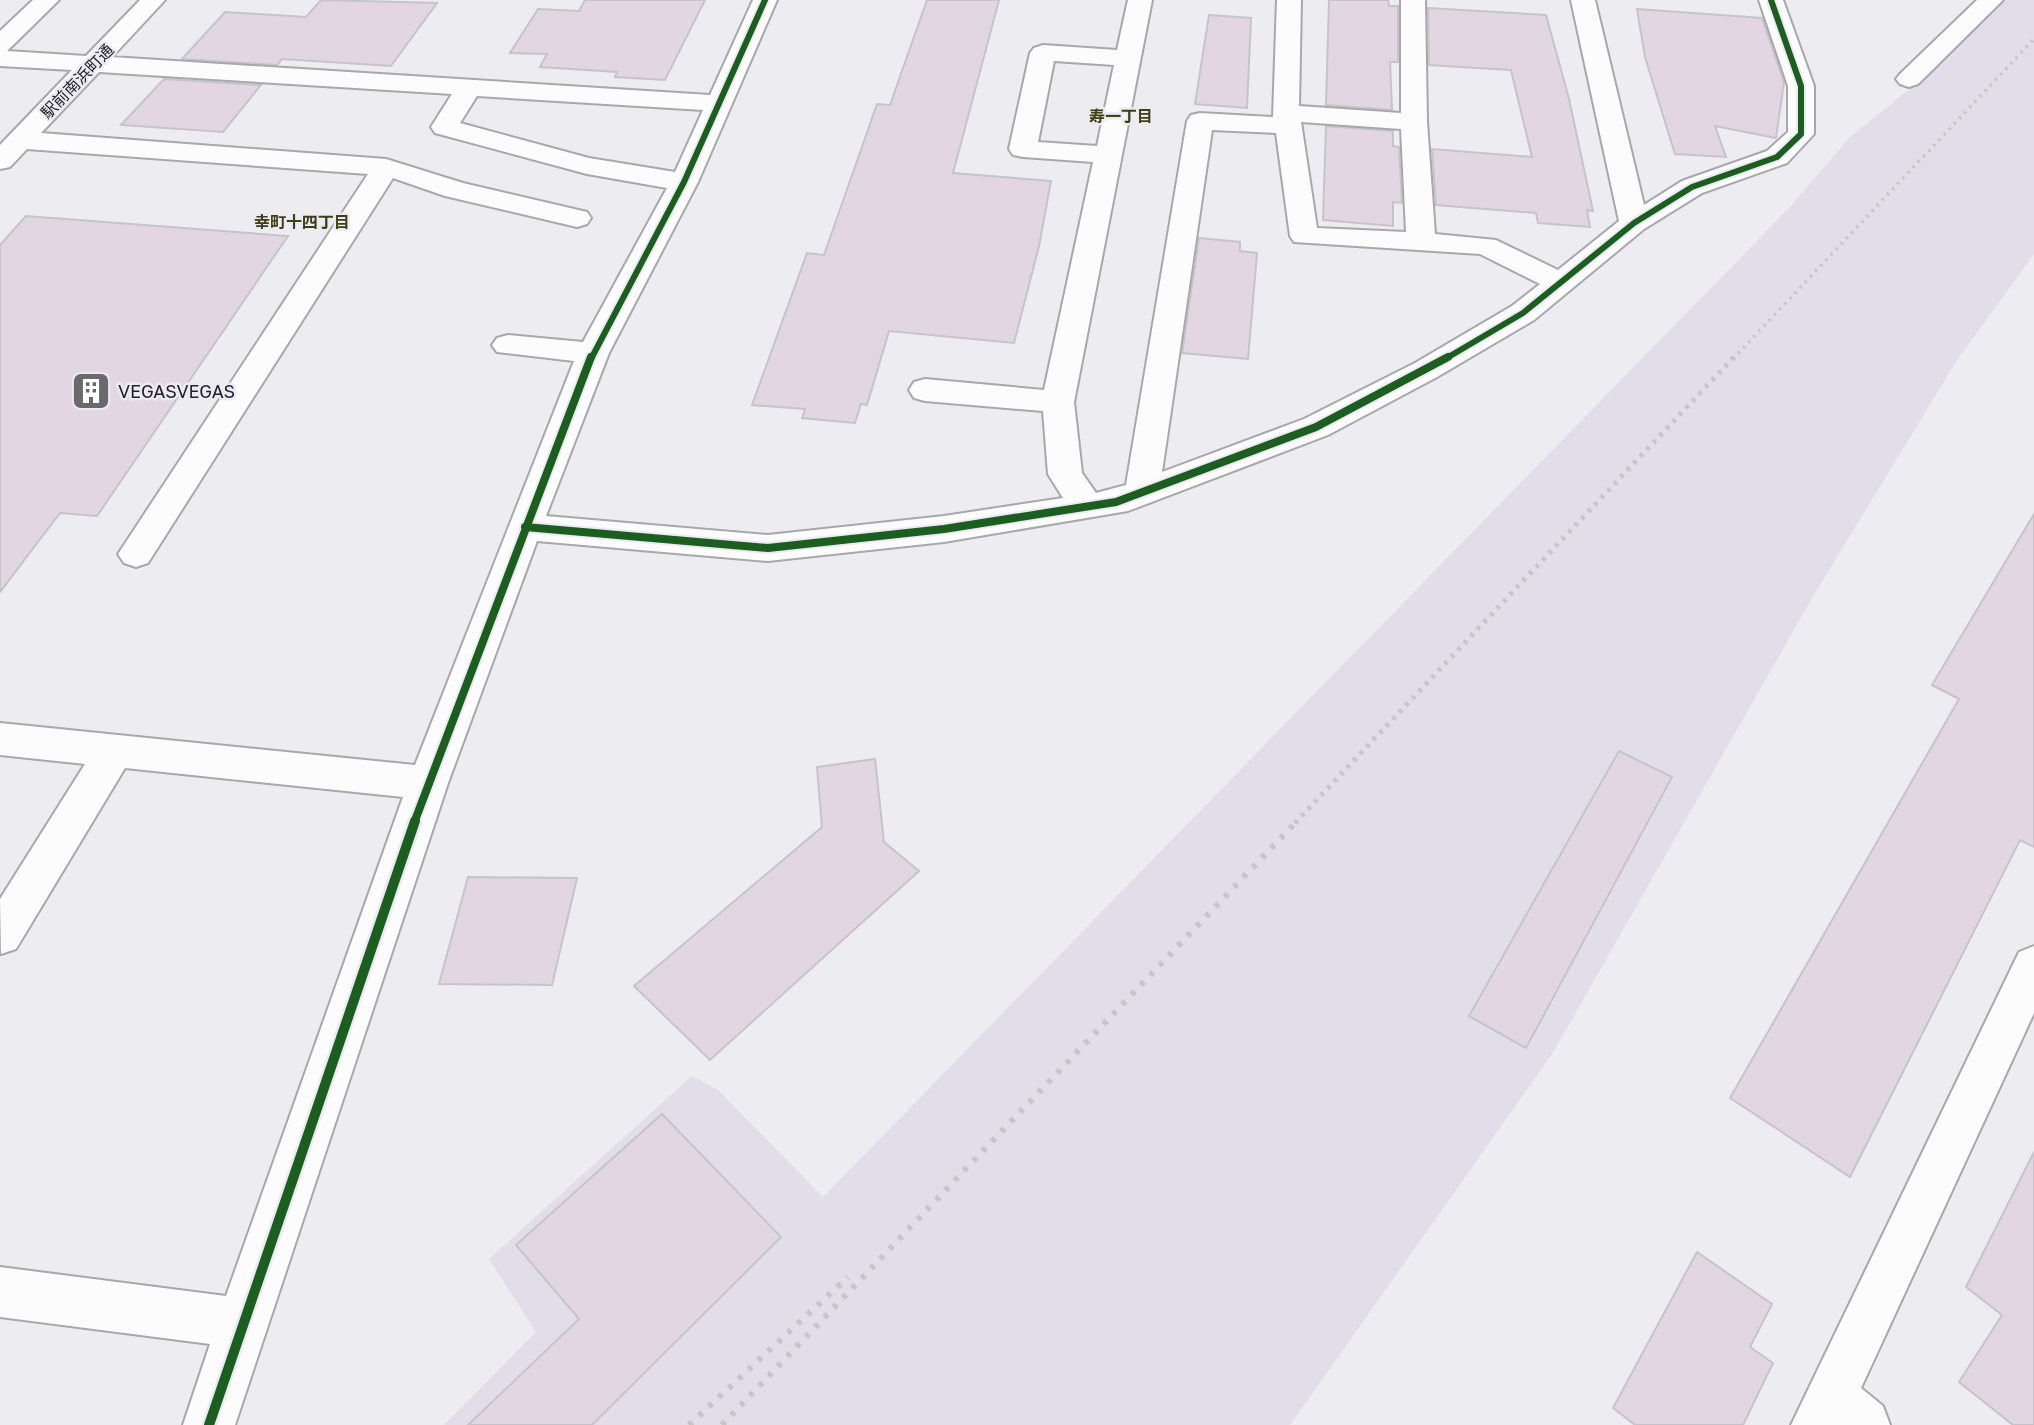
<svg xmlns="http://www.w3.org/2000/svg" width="2034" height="1425" font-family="'Golos Text','Noto Sans JP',sans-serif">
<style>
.built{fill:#e1dee9}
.building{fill:#e2d6e2;stroke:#c6c4c8;stroke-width:2}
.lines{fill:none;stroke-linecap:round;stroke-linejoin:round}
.minor-casing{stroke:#a8a7ab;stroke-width:4}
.minor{fill:#fcfcfd;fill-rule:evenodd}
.rail-far2{stroke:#c6c6c6;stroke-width:3.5;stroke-dasharray:2.5 5;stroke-linecap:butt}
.rail-far1{stroke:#c6c6c6;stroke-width:5;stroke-dasharray:3.5 6;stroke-linecap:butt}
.rail{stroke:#c6c6c6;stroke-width:6;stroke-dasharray:4.5 9;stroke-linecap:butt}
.cycleway-far2-casing{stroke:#eceaf3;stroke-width:10}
.cycleway-far1-casing{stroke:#eceaf3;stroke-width:12}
.cycleway-casing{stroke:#eceaf3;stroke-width:15}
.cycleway-far2{stroke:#1b5e20;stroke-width:6}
.cycleway-far1{stroke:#1b5e20;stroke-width:8}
.cycleway{stroke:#1b5e20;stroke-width:10}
.labels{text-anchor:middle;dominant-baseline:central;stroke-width:5;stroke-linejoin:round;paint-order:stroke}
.far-street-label{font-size:16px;fill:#232225;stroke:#eceaf3}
.far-neighbourhood-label{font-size:16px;font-weight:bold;fill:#403e15;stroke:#eceaf3}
.poi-label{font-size:18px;fill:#232225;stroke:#eceaf3;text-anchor:start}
</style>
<rect width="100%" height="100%" fill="#edecf1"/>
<path class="built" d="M 1996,0 L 2034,0 L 2034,254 L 1957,360 L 1812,598 L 1554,1051 L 1290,1425 L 444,1425 L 536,1332 L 489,1259 L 692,1076 L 718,1090 L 823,1197 L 1790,207 L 1849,138 L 1917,83 Z"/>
<path class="building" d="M 321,0 L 437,3 L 391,66 L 282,59 L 277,65 L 182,59 L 225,12 L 306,17 Z
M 585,0 L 705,0 L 665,80 L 615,77 L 617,72 L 540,67 L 547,54 L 510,53 L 538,9 L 579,11 Z
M 927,0 L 999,0 L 953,173 L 1051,181 L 1039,246 L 1014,343 L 889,331 L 867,405 L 861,404 L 855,423 L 802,418 L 805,409 L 752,405 L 807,253 L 824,255 L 877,104 L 890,105 Z
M 1329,0 L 1388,0 L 1389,6 L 1398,6 L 1398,62 L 1390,62 L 1392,110 L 1326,105 Z
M 1428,8 L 1546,15 L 1569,99 L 1593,211 L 1587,210 L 1590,227 L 1538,223 L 1536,213 L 1436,205 L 1432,149 L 1532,157 L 1511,70 L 1429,65 Z
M 1637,9 L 1762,18 L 1784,82 L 1776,138 L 1715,126 L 1726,157 L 1675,154 L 1645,57 Z
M 1209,15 L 1251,18 L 1247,108 L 1195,104 Z
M 164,79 L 261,85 L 223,132 L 121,125 Z
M 1326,126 L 1393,131 L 1393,146 L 1399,147 L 1402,203 L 1393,202 L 1393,226 L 1323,220 Z
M 26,216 L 288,236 L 97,516 L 60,513 L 0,592 L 0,245 Z
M 1199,238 L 1240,242 L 1240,251 L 1257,253 L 1248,359 L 1182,353 Z
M 2034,514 L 2034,847 L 2020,840 L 1850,1177 L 1730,1098 L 1959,699 L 1932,685 Z
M 1619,751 L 1672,777 L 1526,1048 L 1469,1016 Z
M 875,759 L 884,842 L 919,871 L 710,1060 L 634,986 L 822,827 L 817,767 Z
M 468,877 L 577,878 L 552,985 L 439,984 Z
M 662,1114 L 781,1237 L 592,1425 L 468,1425 L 579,1319 L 516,1245 Z
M 2034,1152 L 2034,1425 L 2013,1425 L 1959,1382 L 2002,1315 L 1966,1287 Z
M 1697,1252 L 1772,1304 L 1750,1347 L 1773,1363 L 1743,1425 L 1635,1425 L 1613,1408 Z"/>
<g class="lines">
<g class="minor-casing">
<path id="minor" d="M 33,0 L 59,0 L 7,51 L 86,56 L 140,0 L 165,0 L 112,57 L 710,95 L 753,0 L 777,0 L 698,182 L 609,353 L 546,516 L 768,535 L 944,516 L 1063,498 L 1048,474 L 1043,411 L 925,401 L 914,398 L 909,390 L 914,382 L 925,379 L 1044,390 L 1093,162 L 1023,157 L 1013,155 L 1009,149 L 1030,53 L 1034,48 L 1043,45 L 1117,50 L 1128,0 L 1152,0 L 1074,402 L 1082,473 L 1096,493 L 1126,485 L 1187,121 L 1191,115 L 1200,113 L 1273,117 L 1277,0 L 1301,0 L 1299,106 L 1401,113 L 1401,0 L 1425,0 L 1427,122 L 1435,234 L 1496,240 L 1558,270 L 1619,221 L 1571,0 L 1595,0 L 1644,205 L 1682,181 L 1767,151 L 1788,132 L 1788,86 L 1759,0 L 1783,0 L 1814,86 L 1814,134 L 1787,163 L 1702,193 L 1644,229 L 1534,320 L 1437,377 L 1328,435 L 1128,511 L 944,542 L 768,561 L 537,541 L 448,783 L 235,1425 L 183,1425 L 210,1344 L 0,1317 L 0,1267 L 226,1296 L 403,797 L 125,768 L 16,949 L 1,954 L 0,899 L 85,764 L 0,755 L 0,723 L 415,765 L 574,361 L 497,352 L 492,345 L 497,338 L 508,335 L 583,342 L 667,188 L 587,174 L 435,133 L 431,127 L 452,94 L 99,72 L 41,133 L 386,159 L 463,183 L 587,212 L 591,218 L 587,224 L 577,227 L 445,196 L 393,178 L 148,563 L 136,567 L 124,563 L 118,554 L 124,545 L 368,174 L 27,149 L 10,167 L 0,169 L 0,145 L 72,70 L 0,66 L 0,31 ZM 1054,61 L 1114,65 L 1097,146 L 1038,142 ZM 477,96 L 703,110 L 675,172 L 589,158 L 460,123 ZM 1301,122 L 1401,129 L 1406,232 L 1317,228 ZM 1212,130 L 1276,133 L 1290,236 L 1294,242 L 1480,254 L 1540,284 L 1512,306 L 1415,363 L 1304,419 L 1162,472 Z
M 1977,0 L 2003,0 L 1918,84 L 1909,87 L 1900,84 L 1896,79 L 1900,74 Z
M 2034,946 L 2034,1013 L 1861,1388 L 1883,1406 L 1890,1425 L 1791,1425 L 2019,952 Z"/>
</g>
<use href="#minor" class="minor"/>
<path class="rail-far2" d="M 1733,359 L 2034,39"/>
<path class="rail-far1" d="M 1295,823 L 1734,357"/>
<path class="rail" d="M 689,1425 L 848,1277
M 722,1425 L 1297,821"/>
<g class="cycleway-far2-casing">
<path id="cycleway-far2" d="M 591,359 L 684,182 L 765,0
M 1445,359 L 1523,313 L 1634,223 L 1692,187 L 1777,157 L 1801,134 L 1801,86 L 1771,0"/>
</g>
<g class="cycleway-far1-casing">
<path id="cycleway-far1" d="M 525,527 L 768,548 L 944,529 L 1116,502 L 1316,427 L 1448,357
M 414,823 L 591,357"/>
</g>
<g class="cycleway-casing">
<path id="cycleway" d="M 209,1425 L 415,821"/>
</g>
<use href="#cycleway-far2" class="cycleway-far2"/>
<use href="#cycleway-far1" class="cycleway-far1"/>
<use href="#cycleway" class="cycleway"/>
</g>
<defs>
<g id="building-square" transform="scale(2.0125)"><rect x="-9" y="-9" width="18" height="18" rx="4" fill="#6a696c" stroke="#eceaf3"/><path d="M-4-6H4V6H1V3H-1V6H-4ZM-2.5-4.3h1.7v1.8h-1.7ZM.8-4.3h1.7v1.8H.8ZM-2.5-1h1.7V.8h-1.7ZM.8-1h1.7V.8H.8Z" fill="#fff"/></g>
</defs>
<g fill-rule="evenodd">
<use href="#building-square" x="91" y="391"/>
</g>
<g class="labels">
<g class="far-street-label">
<text transform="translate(77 81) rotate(-46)">駅前南浜町通</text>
</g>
<g class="far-neighbourhood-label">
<text x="1121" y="116">寿一丁目</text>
<text x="302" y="222">幸町十四丁目</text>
</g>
<g class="poi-label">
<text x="118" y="391">VEGASVEGAS</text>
</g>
</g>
</svg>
